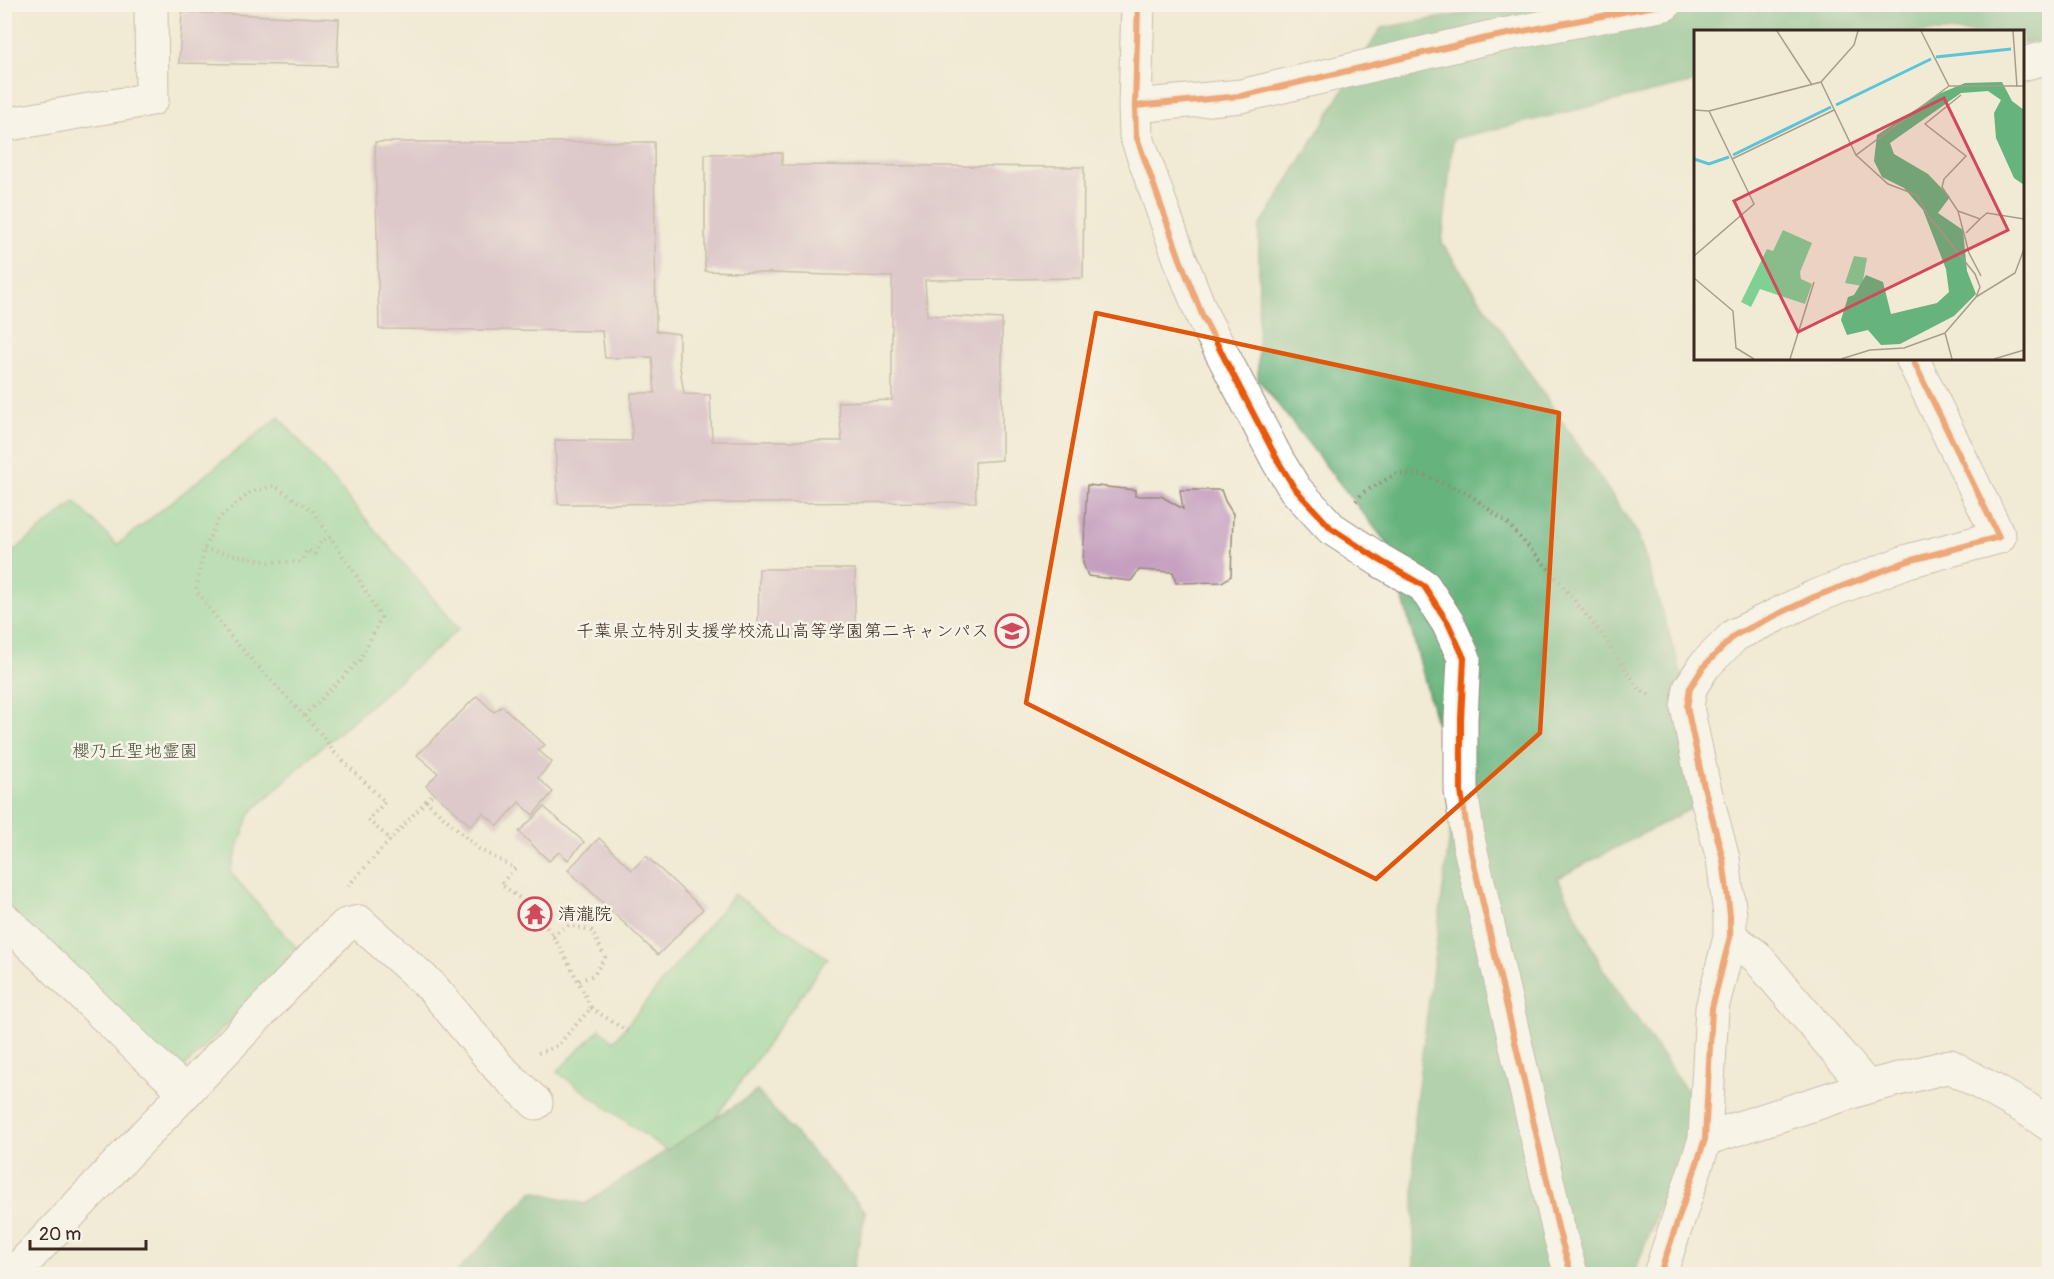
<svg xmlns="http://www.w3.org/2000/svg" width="2054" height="1279" font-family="Pangolin,'Klee One',sans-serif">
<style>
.green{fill:#7ed193;stroke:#5c7e58;stroke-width:1.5}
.forest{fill:#66b37d;stroke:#506e4e;stroke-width:1.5}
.building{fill:#c59fbf}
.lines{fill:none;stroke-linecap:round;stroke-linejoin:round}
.minor-casing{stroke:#968a79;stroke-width:35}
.path{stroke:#968a79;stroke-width:4;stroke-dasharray:1.5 4.5;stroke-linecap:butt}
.minor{stroke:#fff;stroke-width:33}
.cycleway-casing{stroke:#f7f3e8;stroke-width:10}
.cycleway{stroke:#e8590c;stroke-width:6}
.marked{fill:none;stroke:#df570d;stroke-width:4.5;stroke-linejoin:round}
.labels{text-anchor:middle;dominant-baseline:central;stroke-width:5;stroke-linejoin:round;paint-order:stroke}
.poi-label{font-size:18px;fill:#3b2a1e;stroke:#f7f3e8;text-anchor:end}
.park-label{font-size:18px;fill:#4c543b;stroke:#f7f3e8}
.inset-river{fill:none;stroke:#5cc3d9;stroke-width:3}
.inset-road{fill:none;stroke:#a89d8b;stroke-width:1.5}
.view{fill:#d1495b;fill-opacity:0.15;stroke:#d1495b;stroke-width:3}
.inset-edge{fill:none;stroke:#3b2a1e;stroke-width:3}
</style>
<rect width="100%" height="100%" fill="#f7f3e8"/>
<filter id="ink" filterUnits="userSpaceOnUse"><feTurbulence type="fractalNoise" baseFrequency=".0167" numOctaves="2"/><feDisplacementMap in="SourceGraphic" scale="12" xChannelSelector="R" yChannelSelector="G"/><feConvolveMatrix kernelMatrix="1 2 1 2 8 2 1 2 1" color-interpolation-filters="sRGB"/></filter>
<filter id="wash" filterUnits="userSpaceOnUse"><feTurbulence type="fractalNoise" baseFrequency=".008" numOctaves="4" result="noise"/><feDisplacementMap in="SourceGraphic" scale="24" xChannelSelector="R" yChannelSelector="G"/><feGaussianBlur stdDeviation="1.35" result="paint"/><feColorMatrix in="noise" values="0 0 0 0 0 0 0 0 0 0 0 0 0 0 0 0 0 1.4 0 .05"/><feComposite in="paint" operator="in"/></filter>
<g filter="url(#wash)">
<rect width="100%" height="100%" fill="#f1ead4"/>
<path class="green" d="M 279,417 L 459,629 L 317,751 L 250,813 L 230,872 L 300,952 L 164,1087 L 5,931 L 5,558 L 75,502 L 117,545 Z
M 734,894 L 827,958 L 684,1163 L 557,1072 L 600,1029 L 614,1041 Z"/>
<path class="forest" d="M 1521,4 L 2049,5 L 2049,40 L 2023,43 L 2022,32 L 1696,32 L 1695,82 L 1453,139 L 1442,243 L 1638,534 L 1719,794 L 1558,878 L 1603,969 L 1697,1106 L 1634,1274 L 1414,1274 L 1414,1118 L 1455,794 L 1389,546 L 1258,379 L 1259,228 L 1381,28 Z
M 757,1091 L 866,1212 L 852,1274 L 455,1274 L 533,1191 L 585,1204 Z"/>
<g id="blocks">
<path class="building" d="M 182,12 L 339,19 L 337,66 L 179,63 Z
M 375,142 L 654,142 L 656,331 L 679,334 L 679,361 L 684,394 L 710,395 L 712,441 L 842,441 L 838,402 L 892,400 L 892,277 L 705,271 L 705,154 L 782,153 L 782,165 L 1084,167 L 1083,278 L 925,280 L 927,315 L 1002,319 L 1002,460 L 975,462 L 976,502 L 558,504 L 555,440 L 632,441 L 631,393 L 655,393 L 652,357 L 605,358 L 602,331 L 379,329 Z
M 1087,485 L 1135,490 L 1135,496 L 1161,496 L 1183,509 L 1180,490 L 1221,490 L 1225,501 L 1233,514 L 1231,576 L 1222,582 L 1176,583 L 1173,572 L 1139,570 L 1131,581 L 1088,576 L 1083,563 Z
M 759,569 L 855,569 L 855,635 L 758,636 Z
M 477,696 L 494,712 L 502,706 L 545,745 L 538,750 L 552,762 L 538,778 L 553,792 L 533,815 L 519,802 L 498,826 L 483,813 L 471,826 L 426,786 L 438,773 L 417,755 Z
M 544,807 L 584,842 L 568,860 L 559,852 L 549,861 L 519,832 Z
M 599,838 L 632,870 L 646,856 L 703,909 L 658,955 L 568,870 Z"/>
</g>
</g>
<g filter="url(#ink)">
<use href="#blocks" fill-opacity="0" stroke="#968a79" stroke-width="1.5"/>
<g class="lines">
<g class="minor-casing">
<path id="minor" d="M 1138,4 L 1135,106 L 1241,96 L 1487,38 L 1665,4
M 2022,64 L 2050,57
M 1135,106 L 1136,135 L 1180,259 L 1203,317 L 1278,461 L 1295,489 L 1331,528 L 1381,561 L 1424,586 L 1448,623 L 1464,658 L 1461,719 L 1461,791 L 1469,843 L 1559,1232 L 1571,1274
M 4,125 L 152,99 L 151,4
M 4,919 L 143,1053 L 186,1092
M 1730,937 L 1756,956 L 1867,1087 L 1950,1066 L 2027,1109 L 2050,1125
M 1705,1139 L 1867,1087
M 13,1274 L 323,947 L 346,925 L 359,922 L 431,986 L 499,1068 L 536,1103
M 1660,1274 L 1705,1139 L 1712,1008 L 1730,937 L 1730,915 L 1723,859 L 1703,783 L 1687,707 L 1690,688 L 1704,666 L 1735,635 L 1814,597 L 1908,561 L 1999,537 L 1912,358"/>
</g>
<path class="path" d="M 1356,501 L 1364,492 L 1396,474 L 1424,475 L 1467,493 L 1507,523 L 1554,575 L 1600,632 L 1640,690 L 1652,696
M 204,549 L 270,562 L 301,562 L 307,550 L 315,554 L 321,541 L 332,538
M 304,716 L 360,660 L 381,618 L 358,578 L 312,510 L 274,486 L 251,492 L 219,518 L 204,549 L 196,590 L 229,635 L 323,736 L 334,752 L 385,802 L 368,820 L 391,840
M 426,801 L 433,793
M 348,886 L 426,801 L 479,849 L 515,868 L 501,884 C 511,892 522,899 531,908 C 553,929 578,980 591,1008 L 557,1046 L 536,1054
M 552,935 L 569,925 L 592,931 L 605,957 L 594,975 L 579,981
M 591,1008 L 630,1033"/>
<use href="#minor" class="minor"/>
<g class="cycleway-casing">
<path id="cycleway" d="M 1138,4 L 1135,106 L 1241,96 L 1487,38 L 1665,4
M 1135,106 L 1136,135 L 1180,259 L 1203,317 L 1278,461 L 1295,489 L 1331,528 L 1381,561 L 1424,586 L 1448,623 L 1464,658 L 1461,719 L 1461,791 L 1469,843 L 1559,1232 L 1571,1274
M 1660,1274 L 1705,1139 L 1712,1008 L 1730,937 L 1730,915 L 1723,859 L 1703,783 L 1687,707 L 1690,688 L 1704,666 L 1735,635 L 1814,597 L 1908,561 L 1999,537 L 1912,358"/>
</g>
<use href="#cycleway" class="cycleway"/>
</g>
</g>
<path d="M0 0H2054V1279H0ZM 1096,313 L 1559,413 L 1540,733 L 1376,879 L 1026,703 Z" fill="#f1ead4" fill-opacity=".55" fill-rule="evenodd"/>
<path class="marked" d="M 1096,313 L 1559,413 L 1540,733 L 1376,879 L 1026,703 Z"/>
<defs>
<g id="school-ring" transform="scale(1.725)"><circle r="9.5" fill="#f7f3e8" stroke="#d1495b" stroke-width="1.5"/><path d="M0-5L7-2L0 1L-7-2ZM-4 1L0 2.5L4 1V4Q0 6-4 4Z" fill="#d1495b"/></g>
<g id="temple-ring" transform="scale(1.725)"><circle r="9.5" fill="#f7f3e8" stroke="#d1495b" stroke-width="1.5"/><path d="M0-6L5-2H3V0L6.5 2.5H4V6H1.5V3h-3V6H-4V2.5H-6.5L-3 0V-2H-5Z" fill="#d1495b"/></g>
</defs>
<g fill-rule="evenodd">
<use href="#school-ring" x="1012" y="631"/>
<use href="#temple-ring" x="535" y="914"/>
</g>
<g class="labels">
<g class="poi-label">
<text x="989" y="631">千葉県立特別支援学校流山高等学園第二キャンパス</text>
<text x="558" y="914" text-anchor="start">清瀧院</text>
</g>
<g class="park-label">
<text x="135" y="751">櫻乃丘聖地霊園</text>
</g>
</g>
<g transform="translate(1694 30)">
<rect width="330" height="330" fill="#f1ead4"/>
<path d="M 89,200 L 118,213 L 106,242 L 107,249 L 118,254 L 111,274 L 66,259 L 57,277 L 47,272 L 73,219 L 79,221 ZM 160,226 L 173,228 L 168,256 L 151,253 Z" fill="#7ed193"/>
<path d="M 308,52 L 318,71 L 330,80 L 330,155 L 320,148 L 302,108 L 300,83 L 307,70 L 294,61 L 267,63 L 196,113 L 200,124 L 234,144 L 256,167 L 244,183 L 269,200 L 273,241 L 282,264 L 260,286 L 206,314 L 187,315 L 174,300 L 153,305 L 147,290 L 154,267 L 160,265 L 172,245 L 189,252 L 197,284 L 243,273 L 255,262 L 252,239 L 229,180 L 210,158 L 188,147 L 180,131 L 183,105 L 247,63 L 271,53 Z" fill="#66b37d"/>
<path class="inset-river" d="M 242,27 L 317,19M 142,75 L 237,29M 39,125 L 137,77M 0,129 L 15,134 L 35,127"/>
<path class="inset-road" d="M 83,1 L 118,55M 227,1 L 255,56 L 330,56M 319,1 L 323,57M 127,52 L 162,125 L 255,56M 267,65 L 231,94 L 272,126 L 250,149 L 248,157 L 264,181 L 275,223 L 287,246M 0,80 L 15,81 L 127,52 L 160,15 L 164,1M 162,125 L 194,154 L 223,165 L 233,184 L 281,244 L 286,257 L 282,267 L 251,303 L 258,329M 38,129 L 140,80M 264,181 L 286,189 L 293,183 L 330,189M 272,203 L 286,189M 0,226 L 60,174 L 15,81M 0,248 L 39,281 L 42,318 L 60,329M 282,267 L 321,243 L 330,219M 96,329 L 120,252M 147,329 L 176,320 L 210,318 L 251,303M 300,329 L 330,320"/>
<path class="view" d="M 250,68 L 314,200 L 104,302 L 40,171 Z"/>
<rect width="330" height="330" class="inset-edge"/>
</g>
<rect width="2054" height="1279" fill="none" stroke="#f7f3e8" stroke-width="24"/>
<path d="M30 1240v9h116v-9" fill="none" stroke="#3b2a1e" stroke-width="3"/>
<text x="39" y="1240" font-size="18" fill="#3b2a1e" stroke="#f7f3e8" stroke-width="4.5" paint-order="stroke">20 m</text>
</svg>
